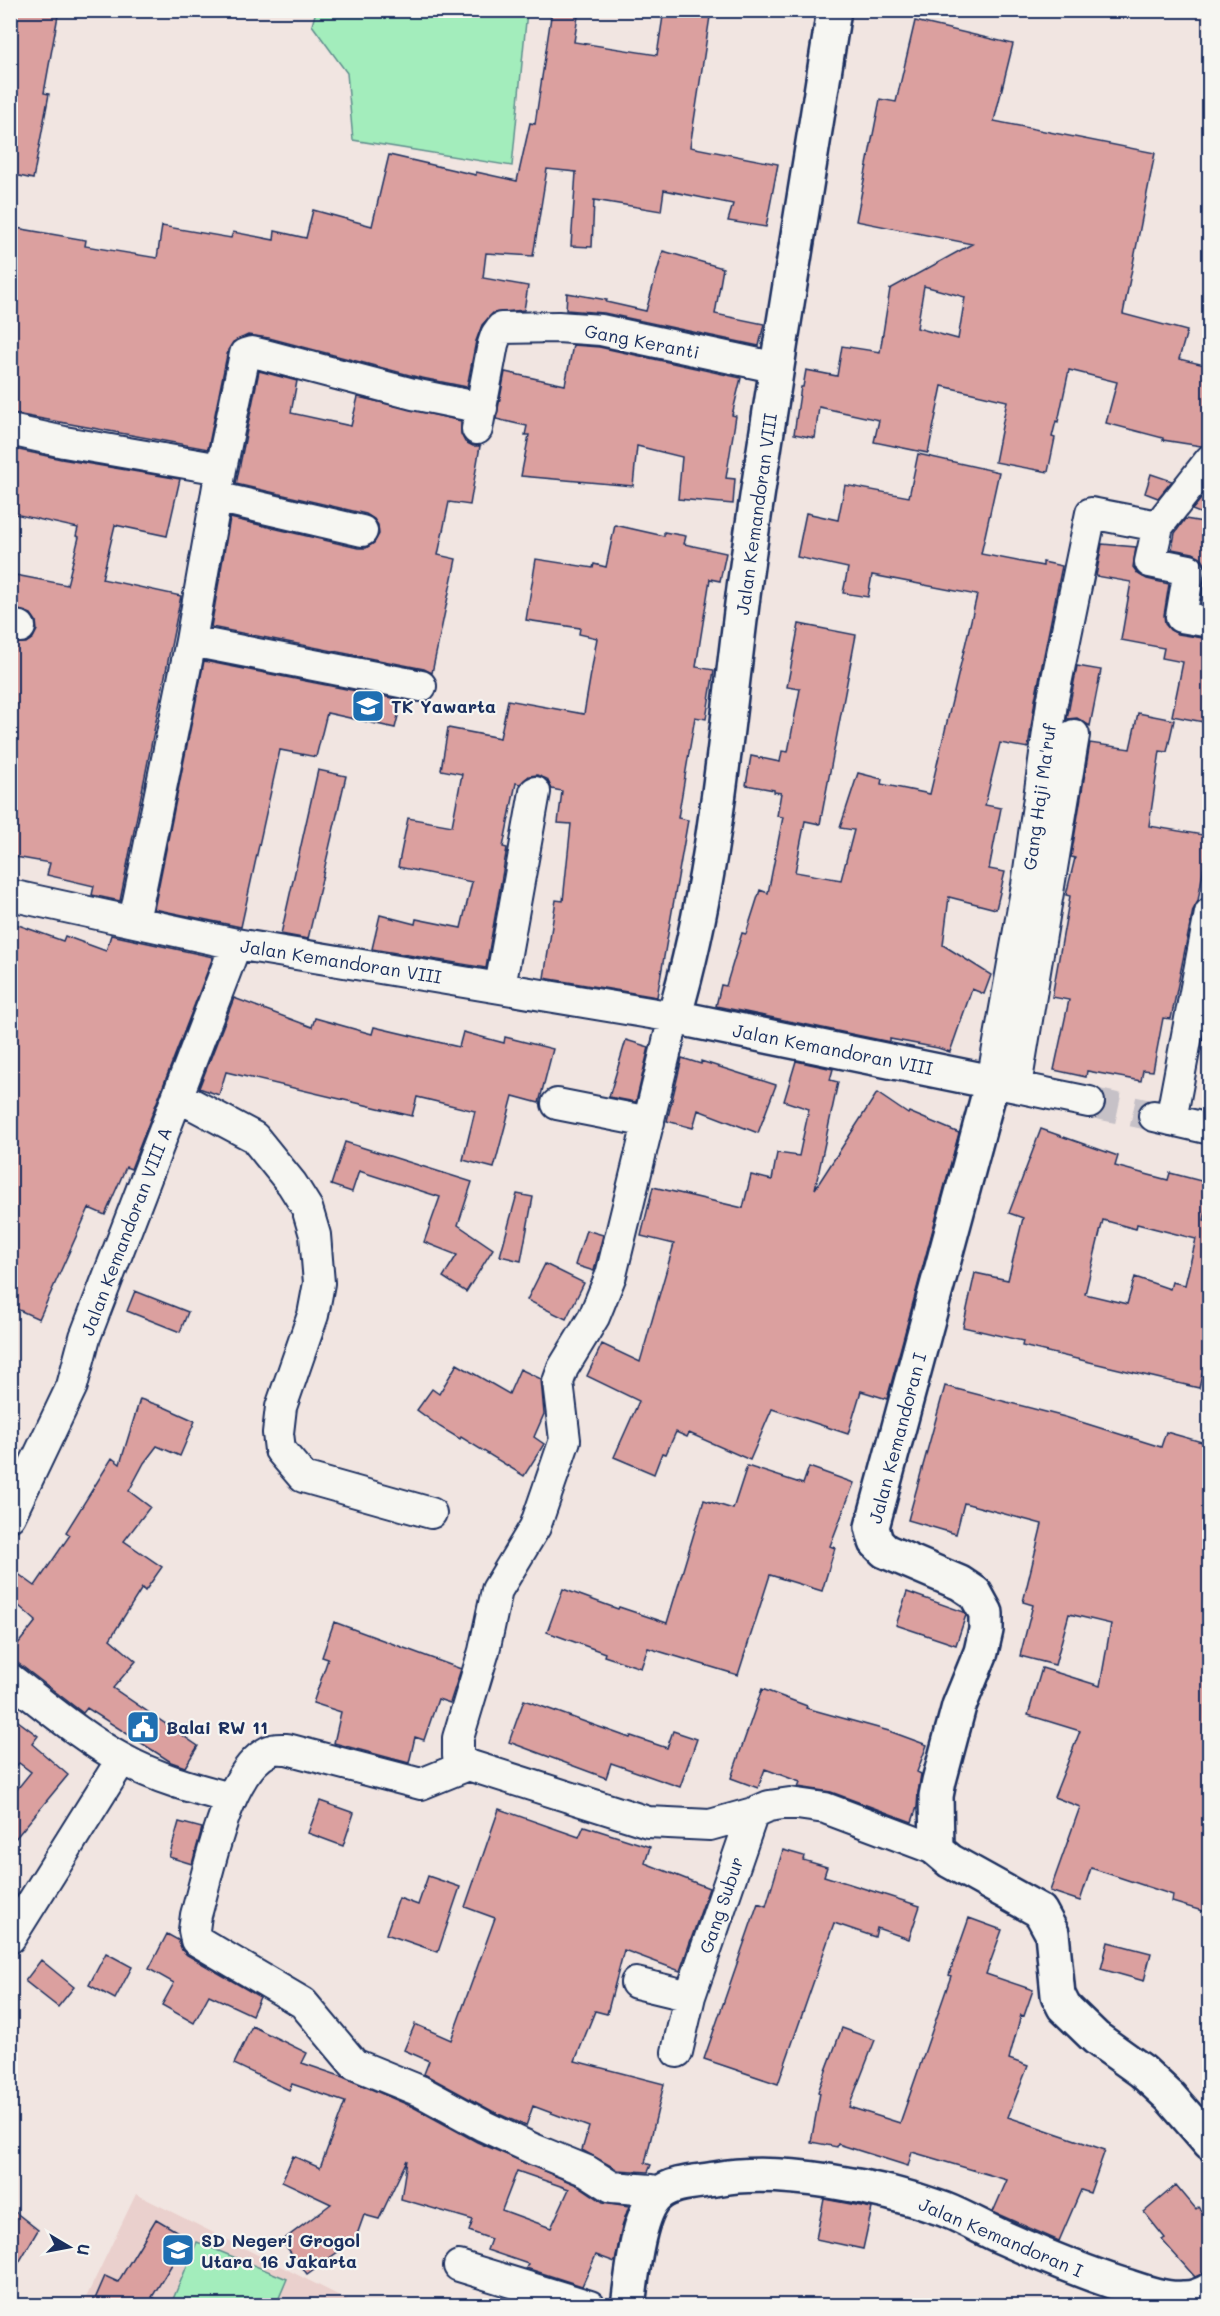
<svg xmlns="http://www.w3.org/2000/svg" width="1220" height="2316" font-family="Mali,sans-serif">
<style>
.built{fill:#ead0cd}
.green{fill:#a3edbc;stroke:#5f8e8d;stroke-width:1.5}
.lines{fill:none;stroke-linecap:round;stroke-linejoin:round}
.stream{stroke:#6294b8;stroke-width:8}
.building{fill:#dba09f;stroke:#1b2f5e;stroke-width:1.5;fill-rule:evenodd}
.minor-tunnel{stroke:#c6c1c7;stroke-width:30;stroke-dasharray:30 15;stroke-linecap:butt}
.minor-casing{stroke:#1b2f5e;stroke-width:34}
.tertiary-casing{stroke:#1b2f5e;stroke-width:38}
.minor{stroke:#f6f6f2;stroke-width:30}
.tertiary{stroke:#f6f6f2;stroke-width:33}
.labels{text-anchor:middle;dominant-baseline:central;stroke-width:4.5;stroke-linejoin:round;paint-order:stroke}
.street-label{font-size:18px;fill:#1b2f5e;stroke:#f6f6f2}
.poi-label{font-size:18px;font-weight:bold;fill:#1b2f5e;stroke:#f6f6f2;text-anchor:start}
</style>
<rect width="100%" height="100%" fill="#f1e5e1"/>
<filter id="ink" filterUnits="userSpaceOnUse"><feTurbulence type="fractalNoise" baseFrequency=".0167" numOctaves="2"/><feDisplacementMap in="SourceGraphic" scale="12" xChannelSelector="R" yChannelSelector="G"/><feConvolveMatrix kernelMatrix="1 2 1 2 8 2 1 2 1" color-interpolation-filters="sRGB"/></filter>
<g filter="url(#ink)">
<path class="built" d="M 136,2194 L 358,2305 L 82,2306 Z"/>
<path class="green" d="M 316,11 L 527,11 L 512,166 L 353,140 L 347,73 L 312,25 Z
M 197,2242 L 287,2279 L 276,2305 L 175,2306 L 171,2304 Z"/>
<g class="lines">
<path class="stream" d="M 10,2300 L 20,2306"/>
</g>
<path class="building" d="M 10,10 L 59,10 L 44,93 L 49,94 L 33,179 L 10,174 L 10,158 L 18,122 L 10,121 Z
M 552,10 L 579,10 L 574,42 L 657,55 L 664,10 L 711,10 L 690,147 L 778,164 L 766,227 L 728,221 L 733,204 L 664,190 L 661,211 L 594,200 L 592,247 L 571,246 L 576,172 L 547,169 L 533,256 L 486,253 L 483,278 L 528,286 L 524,310 L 493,313 L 482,325 L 476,341 L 467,387 L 417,377 L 269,338 L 248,335 L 233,342 L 228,350 L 208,449 L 10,413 L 10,227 L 86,240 L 85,246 L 157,258 L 162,226 L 231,238 L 233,232 L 274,240 L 275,231 L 306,238 L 313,210 L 372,226 L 389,155 L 476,175 L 476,172 L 517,181 L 530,123 L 535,124 Z
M 915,21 L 1013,44 L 994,121 L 1155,153 L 1123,314 L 1187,331 L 1179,359 L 1209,366 L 1208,443 L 1201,446 L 1163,440 L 1163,438 L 1106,423 L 1117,382 L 1069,370 L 1058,422 L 1056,421 L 1052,437 L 1055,438 L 1048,472 L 995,462 L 1007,401 L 942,386 L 928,453 L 874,442 L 879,420 L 819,407 L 815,438 L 794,434 L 801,387 L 803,387 L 806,370 L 837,376 L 842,346 L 880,352 L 890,289 L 972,244 L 856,221 L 880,99 L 896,102 ZM 924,286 L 965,297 L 958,339 L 917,328 Z
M 663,251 L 723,268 L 715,314 L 764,324 L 759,346 L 604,313 L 566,310 L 567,293 L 607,300 L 606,302 L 646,311 Z
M 573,345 L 599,347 L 741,378 L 732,415 L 736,416 L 726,478 L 735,479 L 733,504 L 678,499 L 682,457 L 637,446 L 633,486 L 521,476 L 529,435 L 525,435 L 527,426 L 496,419 L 505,372 L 565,385 Z
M 259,371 L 297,381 L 291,413 L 351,426 L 358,397 L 461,421 L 461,434 L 465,442 L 473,446 L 480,446 L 470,505 L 449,502 L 438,555 L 456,559 L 432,673 L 424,669 L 211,627 L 230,518 L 358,548 L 366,548 L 374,543 L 379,534 L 378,525 L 374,519 L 366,514 L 236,484 Z
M 10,448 L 61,459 L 180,479 L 167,536 L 115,525 L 102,579 L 181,596 L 120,901 L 92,895 L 94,886 L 47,875 L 50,863 L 10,856 L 10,643 L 26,643 L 33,638 L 37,630 L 36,621 L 31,614 L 10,608 L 10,574 L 67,585 L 79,537 L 76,536 L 78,528 L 10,513 Z
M 918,454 L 999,472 L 981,554 L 1043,566 L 1043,562 L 1062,566 L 1035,700 L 1028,748 L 1000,743 L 985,805 L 1001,808 L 989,869 L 1005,872 L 996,909 L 949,897 L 943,945 L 991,975 L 984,994 L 972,989 L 950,1052 L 938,1048 L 890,1039 L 890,1042 L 716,1006 L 721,985 L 726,986 L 742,933 L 746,934 L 760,890 L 768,893 L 783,817 L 777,816 L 781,793 L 774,792 L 774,790 L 746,785 L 751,756 L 780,762 L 782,751 L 788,752 L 800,689 L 787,687 L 799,624 L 856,635 L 820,824 L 805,821 L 795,872 L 841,880 L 854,830 L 840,828 L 858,773 L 882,779 L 881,784 L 930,794 L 977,595 L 872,575 L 868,597 L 843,593 L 848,568 L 797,557 L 806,513 L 838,520 L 845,485 L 909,497 Z
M 1151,474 L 1172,481 L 1158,498 L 1145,493 Z
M 1206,493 L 1209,495 L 1209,504 L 1205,515 L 1192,510 Z
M 1185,519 L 1209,523 L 1209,604 L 1201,603 L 1206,573 L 1205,564 L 1201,557 L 1193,553 L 1172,549 L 1175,533 Z
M 615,525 L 664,536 L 664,532 L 686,536 L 684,544 L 726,553 L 720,581 L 710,579 L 696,667 L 714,670 L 706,719 L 695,717 L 678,818 L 688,820 L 657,997 L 544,978 L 556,900 L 563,901 L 571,824 L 558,823 L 562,791 L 552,789 L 547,779 L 537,775 L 529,776 L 520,784 L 516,783 L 503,847 L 507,848 L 486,968 L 372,949 L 380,915 L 415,924 L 416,919 L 461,928 L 472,882 L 398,867 L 408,818 L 452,826 L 462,774 L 441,770 L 448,728 L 500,738 L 508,700 L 584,714 L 597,638 L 579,634 L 580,628 L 526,620 L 536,559 L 593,568 L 594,564 L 606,567 Z
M 1102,544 L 1136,547 L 1133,567 L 1138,574 L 1147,579 L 1169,584 L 1164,615 L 1165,624 L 1170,630 L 1178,634 L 1209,639 L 1209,723 L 1172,716 L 1183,662 L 1162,658 L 1164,648 L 1121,640 L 1131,582 L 1096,576 Z
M 204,661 L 402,700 L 395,728 L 327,713 L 316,757 L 280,750 L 241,927 L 154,909 Z
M 1077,666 L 1101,670 L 1090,726 L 1077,718 L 1067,719 Z
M 1138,713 L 1174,720 L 1167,752 L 1160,751 L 1149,826 L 1209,836 L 1198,901 L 1193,910 L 1171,1019 L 1163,1018 L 1153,1071 L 1143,1070 L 1141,1081 L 1087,1071 L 1086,1077 L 1054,1070 L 1069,1000 L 1052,997 L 1070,896 L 1066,895 L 1075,858 L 1071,857 L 1090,743 L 1130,749 Z
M 318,770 L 346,776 L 308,939 L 281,934 Z
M 10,922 L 63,941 L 65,936 L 106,951 L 111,935 L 213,957 L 131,1169 L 126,1167 L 105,1215 L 89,1208 L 39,1319 L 10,1306 Z
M 234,998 L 312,1027 L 315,1018 L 372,1034 L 374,1027 L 459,1047 L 463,1032 L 504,1043 L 505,1037 L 553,1049 L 539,1103 L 513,1096 L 494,1168 L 463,1160 L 475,1111 L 417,1097 L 412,1116 L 226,1072 L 219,1095 L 199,1088 Z
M 626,1040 L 649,1047 L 636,1102 L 609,1097 Z
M 682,1058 L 701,1064 L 701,1061 L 776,1085 L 758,1133 L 698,1110 L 693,1128 L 667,1121 Z
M 796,1061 L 833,1069 L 830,1080 L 838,1082 L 815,1189 L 877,1093 L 908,1114 L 909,1112 L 959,1133 L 887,1399 L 861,1391 L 848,1434 L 772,1409 L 750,1460 L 689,1433 L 687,1437 L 676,1432 L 666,1454 L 662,1453 L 654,1474 L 614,1457 L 639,1401 L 587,1376 L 602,1344 L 640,1362 L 674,1244 L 641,1236 L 653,1187 L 743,1208 L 751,1175 L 772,1180 L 777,1153 L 799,1156 L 809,1109 L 784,1101 Z
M 1041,1129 L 1118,1156 L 1115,1166 L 1168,1180 L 1170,1173 L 1209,1183 L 1209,1200 L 1204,1220 L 1209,1221 L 1209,1345 L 1199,1388 L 1022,1346 L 1023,1341 L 963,1327 L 975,1273 L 1008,1280 L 1023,1218 L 1009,1213 ZM 1103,1220 L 1136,1229 L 1137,1224 L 1196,1239 L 1185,1285 L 1172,1282 L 1170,1289 L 1135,1277 L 1127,1304 L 1085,1294 Z
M 345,1142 L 472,1182 L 458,1225 L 493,1249 L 466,1292 L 443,1277 L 457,1255 L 424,1242 L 440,1197 L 359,1171 L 352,1192 L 331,1185 Z
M 517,1194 L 533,1197 L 521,1261 L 500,1256 Z
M 586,1230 L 603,1235 L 594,1271 L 575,1265 Z
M 545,1264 L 584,1283 L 566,1319 L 527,1300 Z
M 135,1291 L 188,1312 L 180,1332 L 127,1311 Z
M 457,1364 L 509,1394 L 520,1369 L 541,1379 L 544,1414 L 534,1437 L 544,1444 L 524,1476 L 461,1437 L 460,1439 L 440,1427 L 417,1410 L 432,1389 L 439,1394 Z
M 945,1386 L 1065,1417 L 1161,1447 L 1166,1432 L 1209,1444 L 1209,1913 L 1172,1902 L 1173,1895 L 1091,1868 L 1080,1901 L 1050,1891 L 1080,1807 L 1054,1797 L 1080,1731 L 1028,1715 L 1042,1668 L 1100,1686 L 1111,1624 L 1069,1614 L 1055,1665 L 1020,1656 L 1033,1605 L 1023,1602 L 1042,1524 L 964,1503 L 956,1534 L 908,1520 Z
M 140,1399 L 164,1407 L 195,1421 L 180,1456 L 157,1446 L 144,1463 L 129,1491 L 150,1507 L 124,1541 L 162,1567 L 145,1591 L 142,1588 L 110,1639 L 136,1661 L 113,1688 L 198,1746 L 185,1767 L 171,1762 L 87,1708 L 83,1713 L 10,1657 L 10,1654 L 36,1621 L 10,1598 L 10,1568 L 35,1586 L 70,1535 L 66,1532 L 112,1458 L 120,1464 Z
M 747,1466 L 803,1484 L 809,1467 L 854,1483 L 830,1546 L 835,1548 L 822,1591 L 770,1575 L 738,1675 L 648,1648 L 641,1668 L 604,1656 L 605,1653 L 547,1632 L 563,1589 L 618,1609 L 619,1607 L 667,1623 L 704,1500 L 733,1509 Z
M 907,1592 L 964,1612 L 966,1615 L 956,1645 L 896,1625 Z
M 334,1622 L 461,1669 L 450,1703 L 438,1699 L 424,1740 L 415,1737 L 409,1763 L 334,1743 L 341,1712 L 313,1703 L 328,1659 L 322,1657 Z
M 762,1689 L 807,1706 L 806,1708 L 889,1731 L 927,1745 L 917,1772 L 921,1774 L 918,1793 L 917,1807 L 912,1822 L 831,1792 L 798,1787 L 800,1782 L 765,1769 L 758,1788 L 731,1778 Z
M 524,1700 L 630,1738 L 631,1736 L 667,1748 L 673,1731 L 697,1739 L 680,1787 L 611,1763 L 606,1778 L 509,1742 Z
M 10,1715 L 38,1736 L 32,1744 L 68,1775 L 10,1845 L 10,1798 L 31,1772 L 19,1763 L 10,1773 Z
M 320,1801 L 354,1813 L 343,1846 L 308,1833 Z
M 499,1809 L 579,1837 L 584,1826 L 650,1847 L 645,1863 L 709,1888 L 680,1971 L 624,1950 L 607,2014 L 595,2011 L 575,2061 L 664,2084 L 645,2163 L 651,2165 L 648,2172 L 618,2170 L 582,2150 L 589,2127 L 533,2106 L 526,2126 L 492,2111 L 424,2074 L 429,2061 L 404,2050 L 415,2024 L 451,2040 L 495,1918 L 465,1907 Z
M 179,1822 L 202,1828 L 192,1864 L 169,1857 Z
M 783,1850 L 804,1856 L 803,1860 L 827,1867 L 824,1876 L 920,1906 L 909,1939 L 877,1928 L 875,1937 L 834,1923 L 778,2084 L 704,2059 L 758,1903 L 766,1906 Z
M 428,1876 L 460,1887 L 438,1952 L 386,1934 L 399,1898 L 418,1905 Z
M 969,1918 L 1002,1930 L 986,1974 L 1033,1990 L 1024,2016 L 1021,2015 L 1009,2059 L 1028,2066 L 1008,2117 L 1105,2150 L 1090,2193 L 1081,2190 L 1059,2241 L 993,2212 L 1007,2180 L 912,2152 L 908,2166 L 838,2144 L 837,2147 L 811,2142 L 820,2093 L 818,2092 L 842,2028 L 875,2040 L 849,2107 L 900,2123 L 951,1976 L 949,1975 Z
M 167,1934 L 178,1940 L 182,1950 L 187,1955 L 260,1997 L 252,2015 L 209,1995 L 194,2023 L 162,2005 L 174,1983 L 149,1969 Z
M 1108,1942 L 1151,1953 L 1144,1981 L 1101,1969 Z
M 106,1953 L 132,1967 L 115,1999 L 89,1985 Z
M 41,1960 L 74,1987 L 58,2007 L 25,1981 Z
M 252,2026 L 307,2053 L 302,2063 L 343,2077 L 413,2107 L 477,2142 L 579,2186 L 603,2202 L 629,2206 L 622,2226 L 615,2262 L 596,2255 L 582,2286 L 526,2268 L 528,2264 L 487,2250 L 491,2239 L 469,2231 L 473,2220 L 401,2199 L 407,2160 L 379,2219 L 364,2215 L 353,2246 L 349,2244 L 307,2274 L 282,2241 L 331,2204 L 282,2181 L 293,2156 L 320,2168 L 345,2102 L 292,2084 L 289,2090 L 234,2064 ZM 517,2171 L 569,2189 L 551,2228 L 502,2210 Z
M 1176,2185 L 1196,2209 L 1198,2207 L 1209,2220 L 1209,2271 L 1195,2277 L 1162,2240 L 1165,2238 L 1144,2212 Z
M 824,2199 L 872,2208 L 863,2249 L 816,2239 Z
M 10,2208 L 38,2230 L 10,2278 Z
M 156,2219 L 188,2238 L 152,2297 L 169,2306 L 92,2306 L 105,2276 L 118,2282 Z"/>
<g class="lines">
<path class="minor-tunnel" d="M 1089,1102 L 1154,1116"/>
<g class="minor-casing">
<path id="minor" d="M 477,429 L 493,344 L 496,335 L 501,328 L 558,327 L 601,330 L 778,368
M 10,430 L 64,442 L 221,469
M 216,497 L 362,531
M 1158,526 L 1150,562 L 1189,570 L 1181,617 L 1210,622
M 10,625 L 20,627
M 191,641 L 421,686
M 10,895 L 236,944 L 674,1017 L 611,1275 L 594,1317 L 563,1368 L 558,1382 L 565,1440 L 535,1527 L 497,1590 L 484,1651 L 458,1738 L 458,1756 L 468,1765 L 648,1822 L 710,1825 L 753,1813 L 769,1806 L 790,1803 L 825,1808 L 937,1850
M 134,921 L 191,641 L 221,469 L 245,354 L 252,352 L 265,355 L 413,394 L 482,408
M 500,987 L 535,792
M 1016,1086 L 1074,735
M 179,1097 L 254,1137 L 292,1184 L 307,1208 L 315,1235 L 319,1283 L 313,1315 L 281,1407 L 278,1433 L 280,1450 L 303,1477 L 431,1513
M 1089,1102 L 992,1082 L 1027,885 L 1052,703 L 1091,513 L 1158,526 L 1210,460
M 557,1104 L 649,1122
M 1154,1116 L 1210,1129
M 1171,1120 L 1210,913
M 10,1516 L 72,1386 L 85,1337 L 236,944
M 10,1679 C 47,1707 82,1737 122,1759 C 156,1778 193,1788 230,1798
M 468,1765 L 421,1784 L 287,1749 C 282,1749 274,1748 269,1751 C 226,1772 209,1871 196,1915 L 194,1930 L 196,1940 L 303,2003 L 354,2064 L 420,2091 L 484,2126 L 533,2149 L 587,2171 L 612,2187 L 651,2190 L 658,2194
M 10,1938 L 122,1759
M 636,1983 L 690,1996
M 677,2052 L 690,1996 L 753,1813
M 459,2266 L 590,2306"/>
</g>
<g class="tertiary-casing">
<path id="tertiary" d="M 834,10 C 805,198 772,385 746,573 C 726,721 717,872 674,1017 L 992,1082 L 872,1527 L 876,1542 L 885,1551 L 960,1583 L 975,1593 L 986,1613 L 986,1630 L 981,1652 L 959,1706 L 939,1781 L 936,1796 L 937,1850 L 950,1861 L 1040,1911 L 1052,1933 L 1058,1995 L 1064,2007 L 1096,2038 L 1142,2071 L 1170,2097 L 1210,2143
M 628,2306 C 632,2278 637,2212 659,2194 C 673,2182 698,2182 715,2179 C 780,2167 882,2187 943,2209 C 964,2217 984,2229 1004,2238 C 1044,2256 1085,2273 1126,2286 C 1144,2292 1166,2300 1184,2298 C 1192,2298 1202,2295 1210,2290"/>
</g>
<use href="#minor" class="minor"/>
<use href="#tertiary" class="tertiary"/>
</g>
</g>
<defs>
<g id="school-square" transform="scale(1.725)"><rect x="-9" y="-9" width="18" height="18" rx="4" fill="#1f6fb2" stroke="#f6f6f2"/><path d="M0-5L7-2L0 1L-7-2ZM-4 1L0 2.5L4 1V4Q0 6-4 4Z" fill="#fff"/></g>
<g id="civic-square" transform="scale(1.725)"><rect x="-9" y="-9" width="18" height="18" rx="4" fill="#1f6fb2" stroke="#f6f6f2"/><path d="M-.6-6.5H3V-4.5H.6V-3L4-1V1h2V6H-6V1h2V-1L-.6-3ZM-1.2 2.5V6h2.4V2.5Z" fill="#fff"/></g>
</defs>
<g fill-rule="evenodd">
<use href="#school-square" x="368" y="706"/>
<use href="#civic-square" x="143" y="1727"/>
<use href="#school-square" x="178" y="2250"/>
</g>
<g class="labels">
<g class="street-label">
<text transform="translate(642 341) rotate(11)">Gang Keranti</text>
<text transform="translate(756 514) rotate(-82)">Jalan Kemandoran VIII</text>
<text transform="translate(1039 797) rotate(-82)">Gang Haji Ma'ruf</text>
<text transform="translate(341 961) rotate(9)">Jalan Kemandoran VIII</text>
<text transform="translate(833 1049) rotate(11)">Jalan Kemandoran VIII</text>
<text transform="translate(126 1231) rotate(-69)">Jalan Kemandoran VIII A</text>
<text transform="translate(897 1438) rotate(-75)">Jalan Kemandoran I</text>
<text transform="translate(721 1905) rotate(-71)">Gang Subur</text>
<text transform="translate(1001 2237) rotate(23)">Jalan Kemandoran I</text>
</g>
<g class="poi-label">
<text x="391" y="706">TK Yawarta</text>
<text x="166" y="1727">Balai RW 11</text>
<text x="201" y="2240">SD Negeri Grogol<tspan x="201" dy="21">Utara 16 Jakarta</tspan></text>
</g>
</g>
<rect width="1220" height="2316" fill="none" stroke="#f6f6f2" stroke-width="36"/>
<rect x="18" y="18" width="1184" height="2280" fill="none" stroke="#1b2f5e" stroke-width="2" filter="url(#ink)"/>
<g transform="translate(69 2247) rotate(100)" stroke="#f6f6f2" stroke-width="4.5" paint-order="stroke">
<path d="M0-4.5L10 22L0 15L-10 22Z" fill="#1b2f5e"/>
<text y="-9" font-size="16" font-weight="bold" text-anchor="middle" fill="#1b2f5e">U</text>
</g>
</svg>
